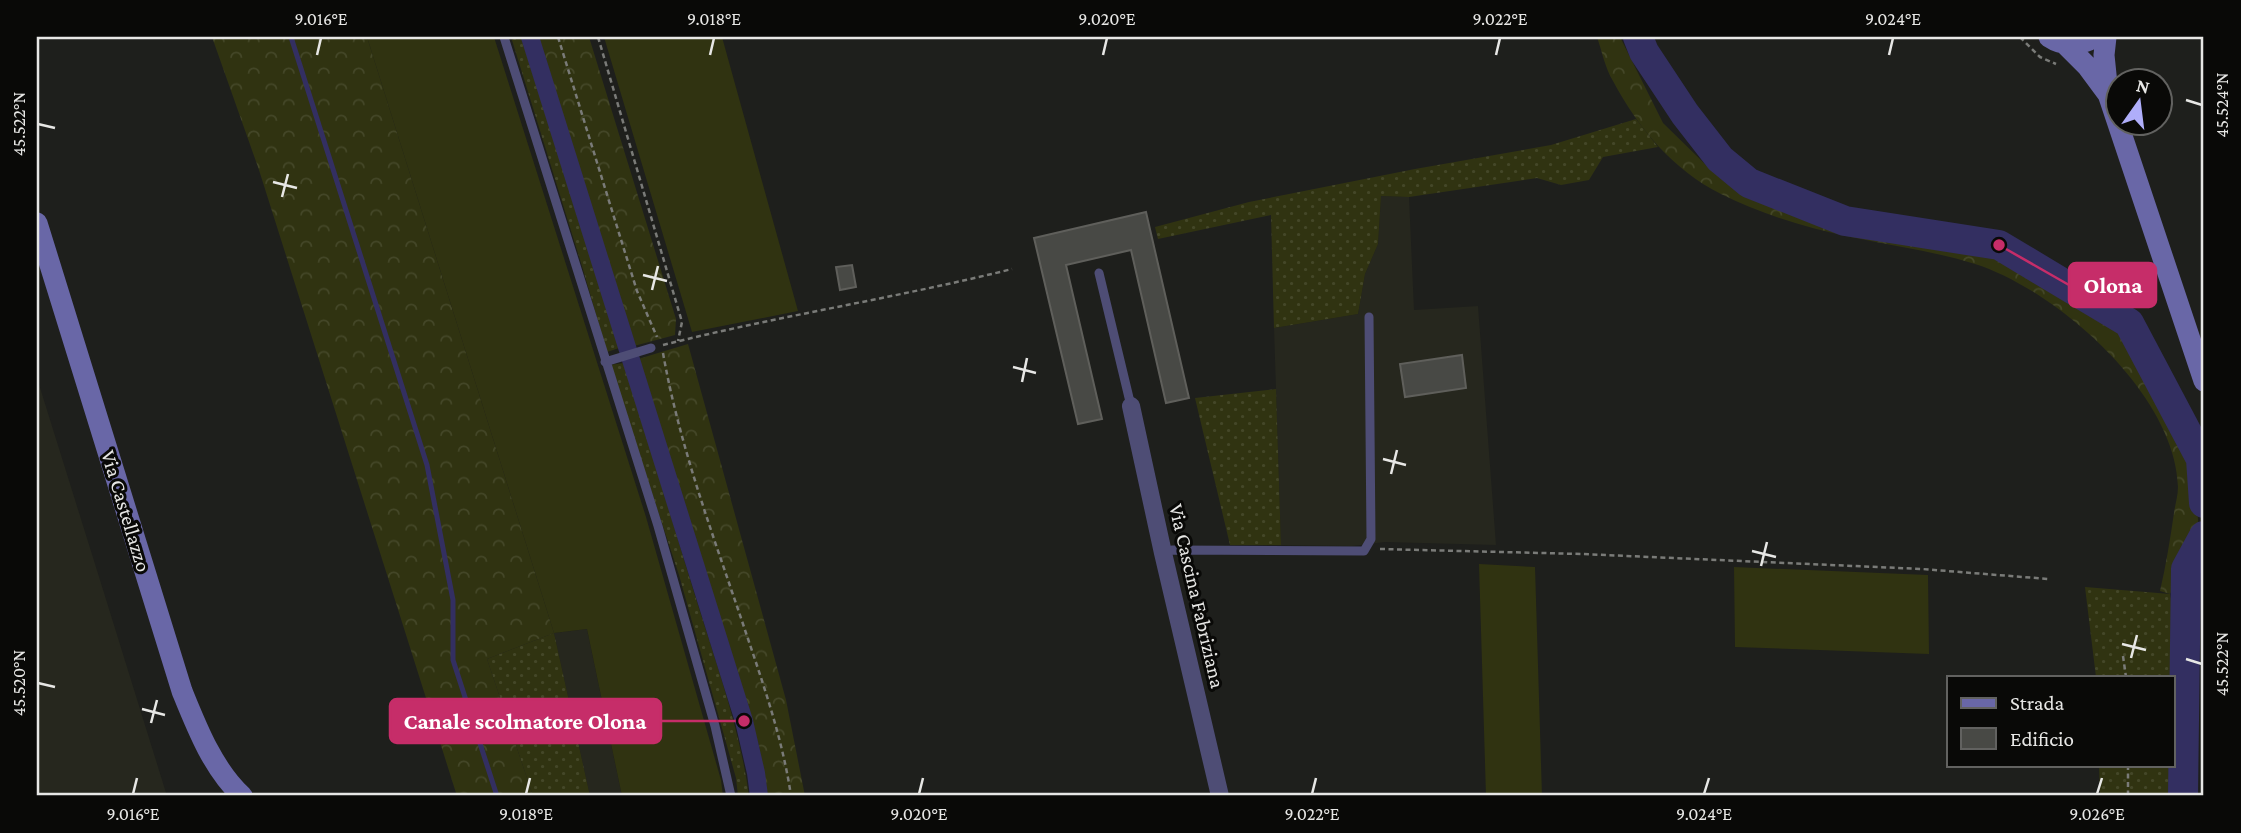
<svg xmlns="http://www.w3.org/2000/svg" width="2241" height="833" font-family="'Crimson Pro',serif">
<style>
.built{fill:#26271e}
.grass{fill:url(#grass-dots)}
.forest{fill:url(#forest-crowns)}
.garden{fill:#303311}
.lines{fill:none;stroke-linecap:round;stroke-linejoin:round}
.stream{stroke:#332f61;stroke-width:5}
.canal{stroke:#332f61;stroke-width:18}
.river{stroke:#332f61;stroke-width:30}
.building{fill:#484945;stroke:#5f5f5b;stroke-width:2}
.path{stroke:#7a7b78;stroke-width:2.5;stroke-dasharray:5 3.5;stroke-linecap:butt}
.lane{stroke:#4e4d75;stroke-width:9}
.street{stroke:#4e4d75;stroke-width:18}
.secondary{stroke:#6967a7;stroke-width:21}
.ticks{fill:none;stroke:#e7e7e5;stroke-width:2.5}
.labels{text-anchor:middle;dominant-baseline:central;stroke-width:6;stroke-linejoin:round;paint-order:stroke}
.street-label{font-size:21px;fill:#e7e7e5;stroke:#090907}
.leader{fill:none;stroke:#c62d69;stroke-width:2.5}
.callout-dot{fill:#c62d69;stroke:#090907;stroke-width:2.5}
.callout{fill:#c62d69;stroke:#c62d69;stroke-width:2.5}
.callout-label{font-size:23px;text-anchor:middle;font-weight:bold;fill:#fff}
.neatline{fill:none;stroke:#e7e7e5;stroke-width:2.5}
.ticks-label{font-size:18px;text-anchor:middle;fill:#e7e7e5}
</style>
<defs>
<pattern id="grass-dots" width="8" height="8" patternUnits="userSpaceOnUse" patternTransform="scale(1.75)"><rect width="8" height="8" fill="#303311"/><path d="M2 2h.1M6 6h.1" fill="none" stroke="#444728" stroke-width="1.8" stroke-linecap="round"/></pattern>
<pattern id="forest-crowns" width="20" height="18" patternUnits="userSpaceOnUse" patternTransform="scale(1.75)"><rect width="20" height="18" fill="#303311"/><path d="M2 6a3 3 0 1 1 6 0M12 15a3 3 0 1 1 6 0" fill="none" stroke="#444728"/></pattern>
</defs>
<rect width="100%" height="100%" fill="#1e1f1c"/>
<path class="built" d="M 1381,196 L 1409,197 L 1414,310 L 1478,306 L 1496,545 L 1385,542 L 1352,546 L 1281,545 L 1274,328 L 1358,314 L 1365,274 L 1378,244 Z
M 37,378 L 100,580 L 167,796 L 37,796 Z
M 587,629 L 622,796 L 590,796 L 554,633 Z"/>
<path class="grass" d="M 511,37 L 521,37 L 575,208 L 622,347 L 607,352 L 582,266 Z
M 1636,119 L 1658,147 L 1603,157 L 1589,180 L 1561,185 L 1537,178 L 1409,197 L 1381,196 L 1378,244 L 1365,274 L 1358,314 L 1274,328 L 1271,215 L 1158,239 L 1155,227 L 1249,202 L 1415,169 L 1551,145 Z
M 624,363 C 650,442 672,522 697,602 C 717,666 740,730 749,796 L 738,796 L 736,778 L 679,575 L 610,365 Z
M 1276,389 L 1281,545 L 1230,545 L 1195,398 Z
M 2085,587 L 2170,594 L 2177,628 L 2173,711 L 2173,677 L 2096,677 Z
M 554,633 L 590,796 L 533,796 L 487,659 Z
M 2099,765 L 2170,765 L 2168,796 L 2100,796 Z"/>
<path class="forest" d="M 212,37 L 367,37 L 554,633 L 487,659 L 533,796 L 457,796 L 259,170 Z
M 537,37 L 589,37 L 676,319 L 675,335 L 634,346 Z
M 1597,37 L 1620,37 L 1663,123 L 1709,168 L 1740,192 L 1845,228 L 1995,256 L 2122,333 L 2194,463 L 2199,534 L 2179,565 L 2177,580 L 2170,594 L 2160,591 C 2166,565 2170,540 2174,513 C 2175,505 2178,496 2178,487 C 2176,395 2057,290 1975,264 C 1934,251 1892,246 1851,237 C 1807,228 1761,214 1721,194 C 1673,170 1638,128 1613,81 C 1605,68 1602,51 1597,37 Z
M 688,344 L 786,700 L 805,796 L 768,796 L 759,746 L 741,683 L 638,359 Z"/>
<path class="garden" d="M 367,37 L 494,37 L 646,517 L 721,780 L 723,796 L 622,796 L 587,629 L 554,633 Z
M 604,37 L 722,37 L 798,311 L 692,332 Z
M 1479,564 L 1535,567 L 1542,796 L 1486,796 Z
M 1734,567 L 1928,575 L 1929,654 L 1735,647 Z"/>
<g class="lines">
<path class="stream" d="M 291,37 L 427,465 L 453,600 L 453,660 L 497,796"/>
<path class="canal" d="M 530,37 L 744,721 L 756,773 L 759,796"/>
<path class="river" d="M 1638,37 L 1644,52 L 1685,114 L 1720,159 L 1749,183 L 1845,221 L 1999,245 L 2129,323 L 2201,459 L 2204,503
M 2183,796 L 2186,569 L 2204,536"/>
</g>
<path class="building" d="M 1146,212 L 1189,398 L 1166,403 L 1131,250 L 1066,265 L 1102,419 L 1078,424 L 1034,238 Z
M 852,265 L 856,287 L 840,290 L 836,267 Z
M 1462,355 L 1466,388 L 1405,397 L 1400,364 Z"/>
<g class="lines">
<path class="path" d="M 558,37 L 637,291 L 657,337
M 598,37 L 682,322 L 678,341
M 2020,37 L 2040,57 L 2056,64
M 663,345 C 778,316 896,298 1012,269
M 663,353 C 680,449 715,540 746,633 C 764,686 783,741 791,796
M 1380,549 L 1582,554 L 1922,569 L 2048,579
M 2123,656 L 2126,677
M 2128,765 L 2128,796"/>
<path class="lane" d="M 504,37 L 658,526 L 715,726 L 731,796
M 1099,273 L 1131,406
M 605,362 L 651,348
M 1163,553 L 1172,550 L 1364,551 L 1371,539 L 1369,317"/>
<path class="street" d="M 1131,406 L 1163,553 L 1220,796"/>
<path class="secondary" d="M 2049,37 C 2064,47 2080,46 2095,37
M 2106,37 L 2104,55 L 2108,94 L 2204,381
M 2065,44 L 2087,66 L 2107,93
M 37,223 L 182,691 C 197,728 213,769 242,796"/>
</g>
<path class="ticks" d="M 317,55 L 321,38M 710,55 L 714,38M 1103,55 L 1107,38M 1496,55 L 1500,38M 1889,55 L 1893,38M 2186,100 L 2202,105M 38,124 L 55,128M 273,182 L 297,188M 282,197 L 288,174M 643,275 L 667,281M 652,290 L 658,266M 1013,367 L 1036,373M 1022,382 L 1027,358M 1383,459 L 1406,465M 1391,474 L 1397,450M 1752,551 L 1776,557M 1761,566 L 1767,542M 2122,644 L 2146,650M 2131,658 L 2137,635M 2186,659 L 2202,664M 38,683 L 55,687M 142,709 L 165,715M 151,723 L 157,700M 133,794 L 137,778M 526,794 L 530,778M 919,794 L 923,778M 1312,794 L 1316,778M 1704,794 L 1709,778M 2097,794 L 2102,778"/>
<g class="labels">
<g class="street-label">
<text transform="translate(126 511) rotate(73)">Via Castellazzo</text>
<text transform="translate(1197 596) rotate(77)">Via Cascina Fabriziana</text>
</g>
</g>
<path class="leader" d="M1999 245L2069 285M744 721L661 721"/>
<g class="callout-dot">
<circle cx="1999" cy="245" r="7"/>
<circle cx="744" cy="721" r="7"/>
</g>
<g class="callout">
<rect x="2069" y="263" width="87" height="44" rx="7"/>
<rect x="390" y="699" width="271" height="44" rx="7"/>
</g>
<g class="callout-label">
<text x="2113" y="293">Olona</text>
<text x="525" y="729">Canale scolmatore Olona</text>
</g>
<rect width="2241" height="833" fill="none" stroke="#090907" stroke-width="77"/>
<rect x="1947" y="676" width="228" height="91" fill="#090907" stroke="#626260" stroke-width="2"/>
<rect x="1961" y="698" width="35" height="10" fill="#6967a7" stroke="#626260" stroke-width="2"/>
<text x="2010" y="710" font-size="21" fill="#e7e7e5">Strada</text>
<rect x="1961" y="728" width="35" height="21" fill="#484945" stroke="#626260" stroke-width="2"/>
<text x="2010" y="746" font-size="21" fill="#e7e7e5">Edificio</text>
<g transform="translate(2139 102) rotate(14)"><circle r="33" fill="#090907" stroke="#626260" stroke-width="2"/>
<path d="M0-5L12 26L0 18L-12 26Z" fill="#afaefa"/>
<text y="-10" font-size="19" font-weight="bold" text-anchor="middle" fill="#e7e7e5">N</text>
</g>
<rect x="38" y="38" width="2164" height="756" class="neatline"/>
<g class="ticks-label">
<text x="321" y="25">9.016°E</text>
<text x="714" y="25">9.018°E</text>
<text x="1107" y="25">9.020°E</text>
<text x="1500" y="25">9.022°E</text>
<text x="1893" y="25">9.024°E</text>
<text transform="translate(2222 105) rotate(-90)" y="6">45.524°N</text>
<text transform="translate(19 124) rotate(-90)" y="6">45.522°N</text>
<text transform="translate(2222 664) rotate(-90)" y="6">45.522°N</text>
<text transform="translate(19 683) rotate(-90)" y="6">45.520°N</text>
<text x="133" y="820">9.016°E</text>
<text x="526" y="820">9.018°E</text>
<text x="919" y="820">9.020°E</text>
<text x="1312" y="820">9.022°E</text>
<text x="1704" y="820">9.024°E</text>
<text x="2097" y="820">9.026°E</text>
</g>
</svg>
